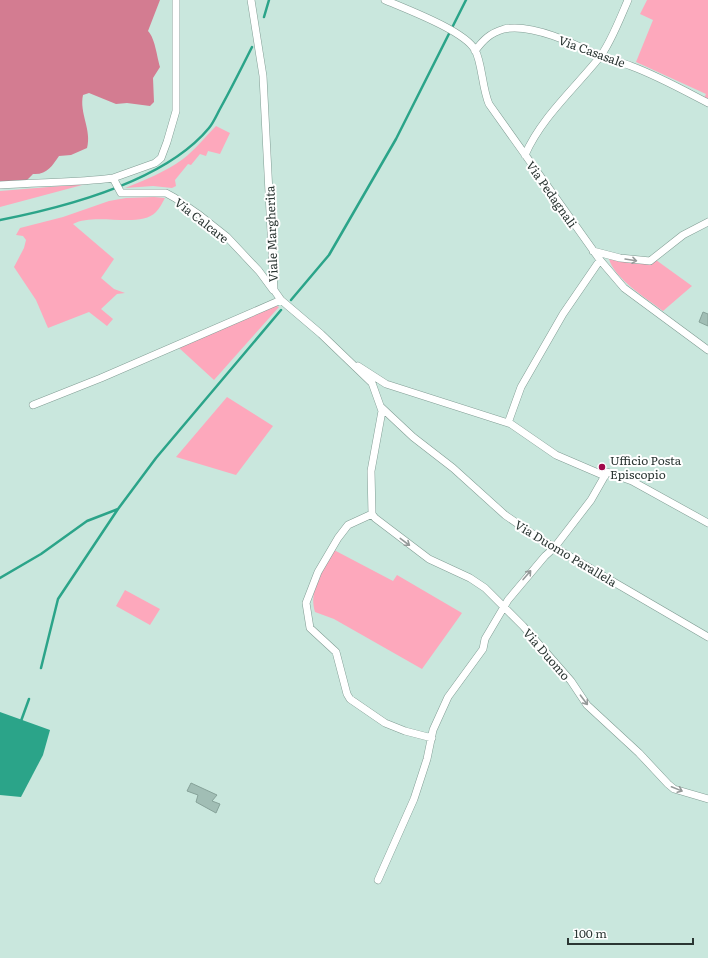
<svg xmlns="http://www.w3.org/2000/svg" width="708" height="958" font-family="Literata,serif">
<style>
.green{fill:#fda8bc}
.forest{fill:#d37c91}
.water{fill:#2ba489}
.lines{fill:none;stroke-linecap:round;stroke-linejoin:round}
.stream{stroke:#2ba489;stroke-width:2.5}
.building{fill:#a1beb5;stroke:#86a299}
.street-casing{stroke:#819d94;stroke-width:8}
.street{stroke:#fff;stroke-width:7}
.oneway{stroke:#959a99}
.poi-dot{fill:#a1094b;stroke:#fff;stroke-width:1.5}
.labels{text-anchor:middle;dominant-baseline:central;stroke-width:4;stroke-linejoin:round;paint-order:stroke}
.street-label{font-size:12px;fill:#2b3633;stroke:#fff}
.poi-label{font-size:12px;fill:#2b3633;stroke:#fff;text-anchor:start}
</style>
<rect width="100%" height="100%" fill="#c9e7dd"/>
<path class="green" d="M 647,0 L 708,0 L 708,100 L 704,98 L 706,94 L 636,62 L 653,20 L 640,14 Z
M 216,126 L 230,133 L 220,154 L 208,151 L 206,156 L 200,154 L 191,165 L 188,164 L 175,180 L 176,186 L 172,188 L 153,186 L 125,188 C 145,180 165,172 183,159 C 195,150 205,137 216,126 Z
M 86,184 L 0,207 L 0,191 Z
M 154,197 L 165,198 C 162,203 160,208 156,212 C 140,229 96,212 73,224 L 114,259 L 101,278 L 114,289 L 125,293 L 117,294 L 101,309 L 113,319 L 107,326 L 89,312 L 48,328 L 36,300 L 14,267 L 24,248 L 26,240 L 23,236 L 16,235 L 20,228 L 63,217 L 109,201 L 126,198 Z
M 609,259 C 623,261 643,268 656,260 L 692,286 L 663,311 C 647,299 614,278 609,259 Z
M 275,305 L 279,307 L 214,380 L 178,347 Z
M 227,397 L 273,426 L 236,475 L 176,457 Z
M 334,550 L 393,581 L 397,575 L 462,613 L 422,669 L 334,619 L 315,612 C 308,589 323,569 334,550 Z
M 125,590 L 160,609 L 150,625 L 116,606 Z"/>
<path class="forest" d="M 0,0 L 160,0 L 148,31 C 155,38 157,57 160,67 L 153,78 L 154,102 L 150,106 L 127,103 L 116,104 L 89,93 L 83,95 C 79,113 92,130 87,148 L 71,155 L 59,156 C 52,166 47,175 33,174 L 27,180 L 0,182 Z"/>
<path class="water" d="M 0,712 L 50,730 L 43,755 L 21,797 L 0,795 Z"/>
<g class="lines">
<path class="stream" d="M 264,17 L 269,0
M 0,220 C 66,207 165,181 209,128 C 214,122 217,114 221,107 C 232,87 242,67 252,47
M 291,300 L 329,255 L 396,139 L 466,0
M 0,578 L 41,554 L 87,521 L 118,509 L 156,458 L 281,310
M 41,668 L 58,599 L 118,509
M 21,721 L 29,699"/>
</g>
<path class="building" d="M 703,312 L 708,314 L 708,326 L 699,322 Z
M 191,783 L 217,795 L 212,801 L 220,804 L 216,813 L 196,802 L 198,795 L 187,791 Z"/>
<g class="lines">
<g class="street-casing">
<path id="street" d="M 251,0 L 263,76 L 274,290 L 281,300 L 321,334 L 372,383 L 382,411 L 371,471 L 372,514 L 375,518 L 429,559 L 470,578 L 485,588 L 523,626 L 571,681 L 587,705 L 639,753 L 668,784 L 674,789 L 708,799
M 385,0 C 406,9 465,31 475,50 C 482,62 482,88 489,104 L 600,260 L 563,314 L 521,387 L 508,423
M 475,51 C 483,40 490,33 504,29 C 532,23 575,44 599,56 C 609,60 621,62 631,66 C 658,76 683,90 708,103
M 525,155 C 541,118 574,89 599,58 C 610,45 621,16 628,0
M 113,178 L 155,163 L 161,158 L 167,142 L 176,111 L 176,0
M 0,185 C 38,182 76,183 113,178 L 121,193 L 166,193 L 175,198 L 198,214 L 227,237 L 259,271 L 273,290
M 593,251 L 620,258 L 650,261 L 683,235 L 708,222
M 600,260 L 624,288 L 708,350
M 358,366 L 386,384 L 511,424 L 556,455 L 605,476
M 33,405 L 101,378 L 281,300
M 381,407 L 413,437 L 453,468 L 505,515 L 540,539 L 708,637
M 372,514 L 348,525 L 338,538 L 318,572 L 306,603 L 310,628 L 336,652 L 347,694 L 350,699 L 385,723 L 405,731 L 432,738
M 378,880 L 414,799 L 427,759 L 433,730 L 448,697 L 483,649 L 485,639 L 508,600 L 545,556 L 554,548 L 591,500 L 607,472 L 632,481 L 708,523"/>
</g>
<use href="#street" class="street"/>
</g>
<defs><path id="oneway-shaft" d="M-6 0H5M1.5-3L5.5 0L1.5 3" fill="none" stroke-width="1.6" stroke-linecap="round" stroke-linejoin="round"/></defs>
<g class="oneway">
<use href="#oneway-shaft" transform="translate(631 260) rotate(9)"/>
<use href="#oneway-shaft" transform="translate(405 542) rotate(37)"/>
<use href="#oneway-shaft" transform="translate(527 575) rotate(-49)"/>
<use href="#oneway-shaft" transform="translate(584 700) rotate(53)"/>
<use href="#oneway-shaft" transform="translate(677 789) rotate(22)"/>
</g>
<circle class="poi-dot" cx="602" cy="467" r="4"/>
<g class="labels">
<g class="street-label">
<text transform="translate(592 51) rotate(20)">Via Casasale</text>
<text transform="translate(552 194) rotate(55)">Via Pedagnali</text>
<text transform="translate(202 220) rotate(38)">Via Calcare</text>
<text transform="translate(271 234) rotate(-92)">Viale Margherita</text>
<text transform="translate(566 553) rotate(31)">Via Duomo Parallela</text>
<text transform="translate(547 654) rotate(49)">Via Duomo</text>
</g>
<g class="poi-label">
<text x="610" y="460">Ufficio Posta<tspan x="610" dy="14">Episcopio</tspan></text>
</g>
</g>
<path d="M568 938v6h125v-6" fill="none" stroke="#2b3633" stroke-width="2"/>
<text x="574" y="938" font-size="12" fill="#2b3633" stroke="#ffffff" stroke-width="3" paint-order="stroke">100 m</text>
</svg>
